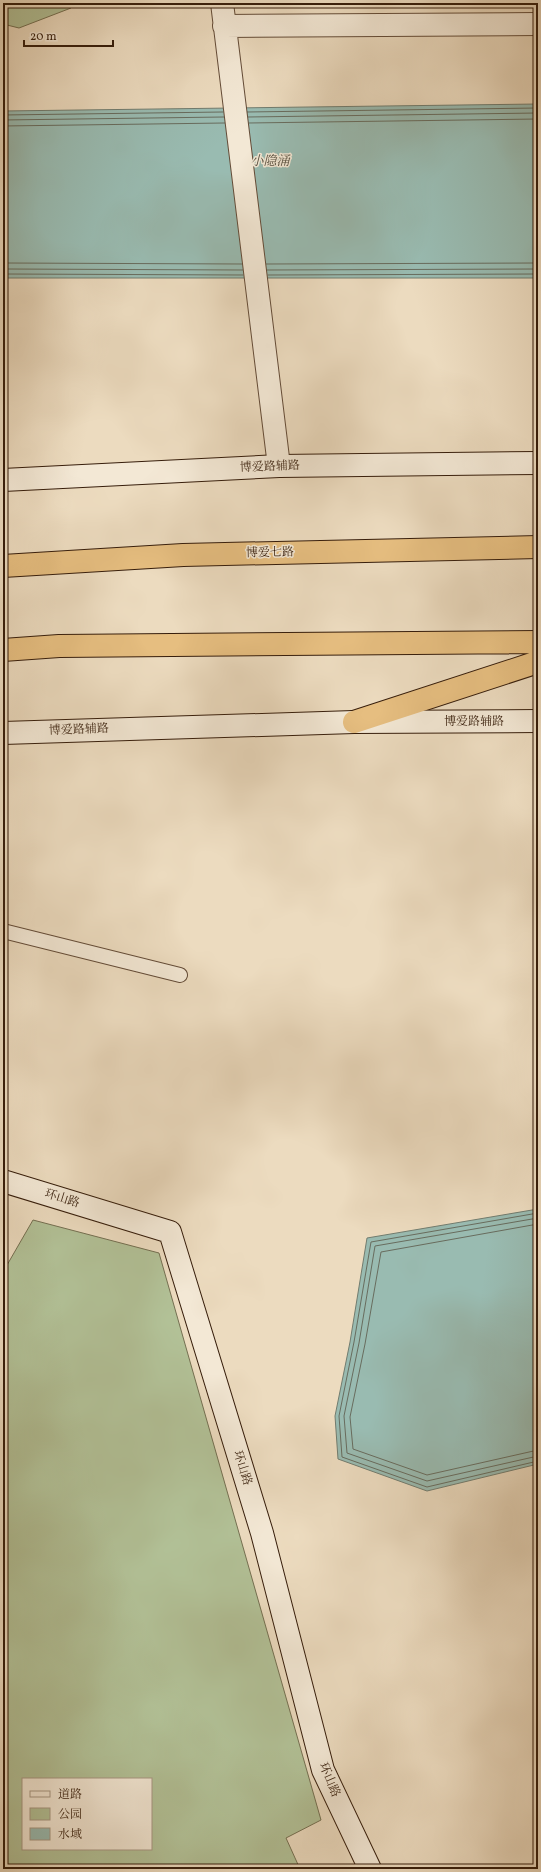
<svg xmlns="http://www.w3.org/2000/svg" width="541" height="1872" font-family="Vollkorn,'Noto Serif SC',serif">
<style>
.green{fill:#b2c197;stroke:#746f51;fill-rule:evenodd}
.water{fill:#99bbb1;stroke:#717c6f}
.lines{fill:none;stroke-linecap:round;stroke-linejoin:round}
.shore{stroke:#686c5e;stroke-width:1}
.lane-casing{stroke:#644c38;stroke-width:16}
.street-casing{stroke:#644c38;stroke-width:24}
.secondary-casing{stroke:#361d0b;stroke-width:24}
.highway-casing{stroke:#361d0b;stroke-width:24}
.lane{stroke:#f3e8d5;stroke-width:14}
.street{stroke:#f3e8d5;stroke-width:22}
.secondary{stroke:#f3e8d5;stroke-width:22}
.highway{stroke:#e6be80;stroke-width:22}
.labels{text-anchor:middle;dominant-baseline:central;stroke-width:3;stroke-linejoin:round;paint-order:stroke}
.street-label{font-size:12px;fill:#361d0b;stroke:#f3e8d5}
.water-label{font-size:13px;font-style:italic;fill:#544c3d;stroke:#f3e8d5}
</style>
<rect width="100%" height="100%" fill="#ecdbbf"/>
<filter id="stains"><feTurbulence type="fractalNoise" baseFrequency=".005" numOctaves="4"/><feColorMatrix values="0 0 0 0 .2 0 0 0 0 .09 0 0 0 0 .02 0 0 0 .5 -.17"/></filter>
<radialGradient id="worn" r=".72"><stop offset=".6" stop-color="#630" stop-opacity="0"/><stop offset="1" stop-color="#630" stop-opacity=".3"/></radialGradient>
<path class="green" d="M 3,3 L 76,3 L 71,8 L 19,28 L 3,24 Z
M 33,1220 L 159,1253 L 321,1820 L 286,1838 L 300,1869 L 3,1869 L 3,1272 ZM 23,1779 L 151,1779 L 151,1849 L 23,1849 Z"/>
<path class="water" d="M 538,104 L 538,278 L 3,278 L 3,111 Z
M 538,1209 L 538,1464 L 427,1491 L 338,1459 L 335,1416 L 350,1342 L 367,1238 Z"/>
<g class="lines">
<path class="shore" d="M 247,112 L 538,108
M 3,115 L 223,112
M 248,117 L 538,113
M 3,120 L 224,117
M 249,123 L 538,119
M 3,126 L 225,123
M 3,263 L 242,264
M 266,264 L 538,263
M 3,269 L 243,270
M 267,270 L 538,269
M 3,274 L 243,275
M 268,275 L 538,274
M 538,1213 L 371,1242 L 354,1342 L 339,1416 L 342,1457 L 427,1487 L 538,1461
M 538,1218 L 375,1246 L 359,1343 L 344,1416 L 347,1453 L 427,1481 L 538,1456
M 538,1224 L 381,1252 L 365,1344 L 350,1417 L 353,1449 L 427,1475 L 538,1450"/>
<g class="lane-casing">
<path id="lane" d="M 3,931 L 180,975"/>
</g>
<g class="street-casing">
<path id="street" d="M 222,3 L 279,466
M 224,26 L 538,24"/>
</g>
<g class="secondary-casing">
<path id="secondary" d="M 3,480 L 279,466 L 538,463
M 3,733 L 354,722 L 538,721
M 3,1181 L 170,1232 L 262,1533 L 323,1770 L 370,1869"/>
</g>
<g class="highway-casing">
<path id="highway" d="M 3,566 L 183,555 L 538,547
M 3,650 L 59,646 L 538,642
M 354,722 L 538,662"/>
</g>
<use href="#lane" class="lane"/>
<use href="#street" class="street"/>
<use href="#secondary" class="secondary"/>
<use href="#highway" class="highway"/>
</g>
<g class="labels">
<g class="street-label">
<text transform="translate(270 467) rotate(-2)">博爱路辅路</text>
<text transform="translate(270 553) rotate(-1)">博爱七路</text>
<text x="474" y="722">博爱路辅路</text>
<text transform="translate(79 730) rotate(-2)">博爱路辅路</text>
<text transform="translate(62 1199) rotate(17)">环山路</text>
<text transform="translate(242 1468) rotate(73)">环山路</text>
<text transform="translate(329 1780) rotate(67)">环山路</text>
</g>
<g class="water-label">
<text x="270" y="162">小隐涌</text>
</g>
</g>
<rect width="541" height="1872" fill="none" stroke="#ecdbbf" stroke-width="16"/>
<rect x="4" y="4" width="533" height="1864" fill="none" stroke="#361d0b" stroke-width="2"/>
<rect x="8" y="8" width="525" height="1856" fill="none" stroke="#361d0b"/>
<rect x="22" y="1778" width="130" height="72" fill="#f3e8d5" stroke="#a79784"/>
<rect x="30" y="1791" width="20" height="6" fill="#f3e8d5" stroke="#a79784"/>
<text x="58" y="1798" font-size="12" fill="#361d0b">道路</text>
<rect x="30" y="1808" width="20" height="12" fill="#b2c197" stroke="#a79784"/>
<text x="58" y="1818" font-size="12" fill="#361d0b">公园</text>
<rect x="30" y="1828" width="20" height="12" fill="#99bbb1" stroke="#a79784"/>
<text x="58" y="1838" font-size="12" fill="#361d0b">水域</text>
<path d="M24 40v6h89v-6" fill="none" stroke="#361d0b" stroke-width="2"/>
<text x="30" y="40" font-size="12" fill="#361d0b" stroke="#f3e8d5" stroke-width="3" paint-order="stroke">20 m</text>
<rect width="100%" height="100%" filter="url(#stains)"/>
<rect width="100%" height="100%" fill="url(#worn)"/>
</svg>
